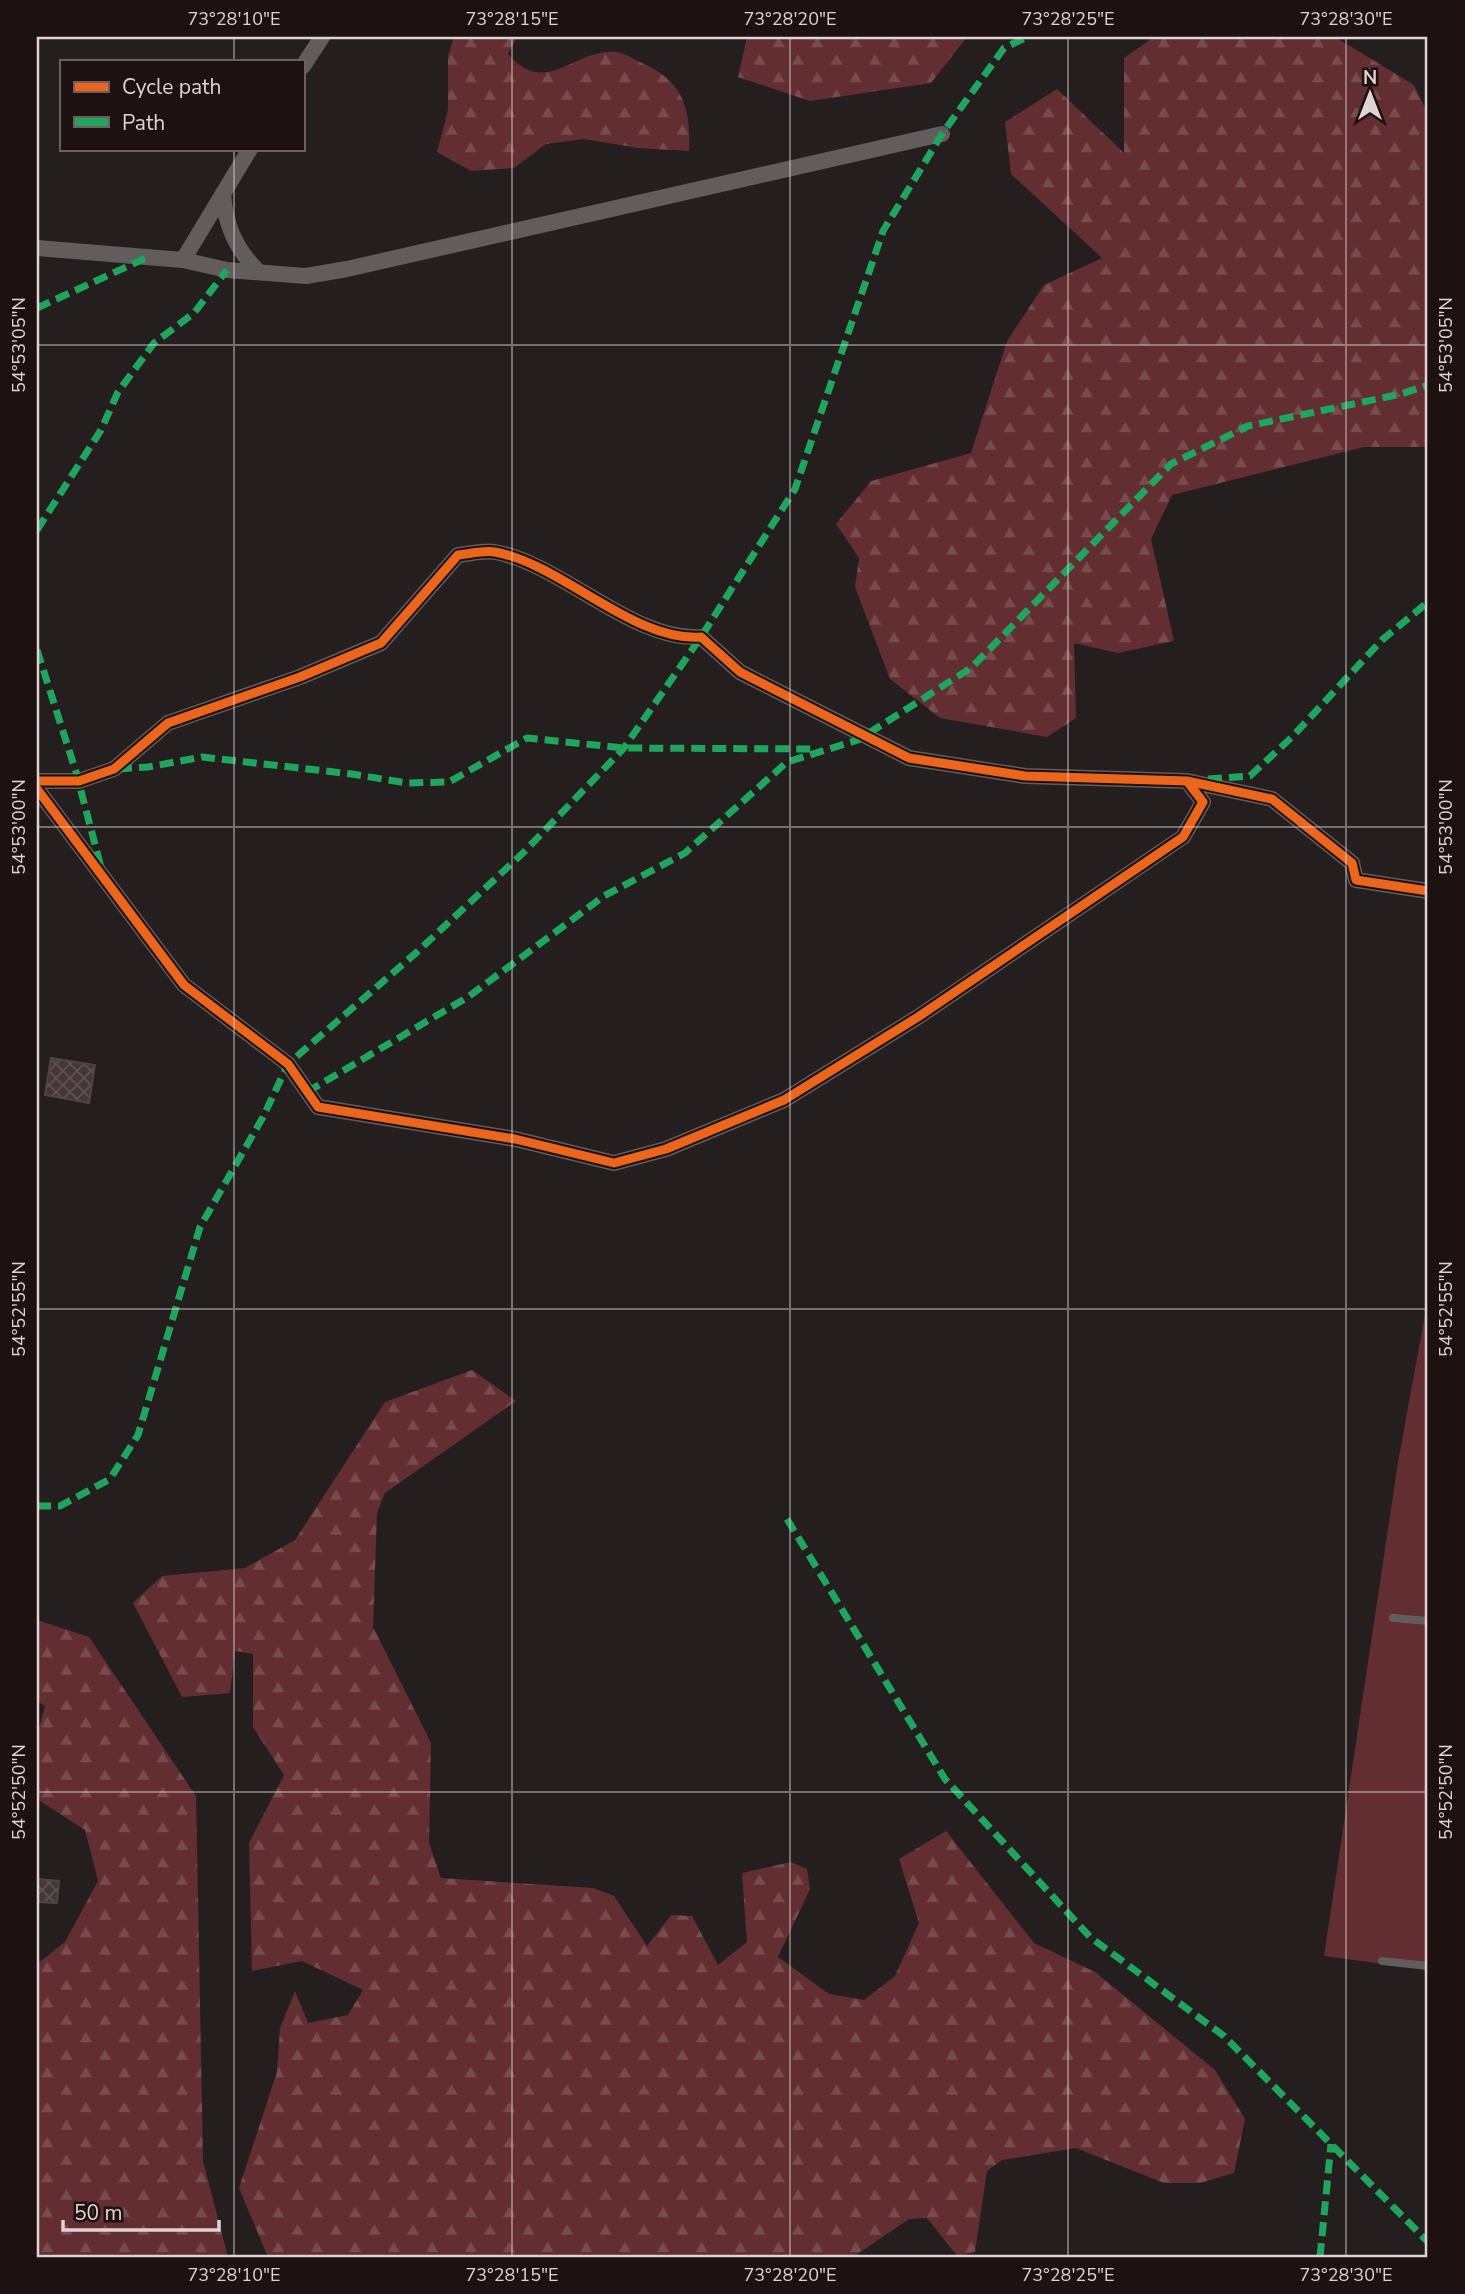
<svg xmlns="http://www.w3.org/2000/svg" width="1465" height="2294" font-family="'Nunito Sans',sans-serif">
<style>
.green{fill:#622e31}
.forest{fill:url(#forest-firs)}
.building{fill:url(#building-cross-hatch);stroke:#4b4545;stroke-width:2}
.lines{fill:none;stroke-linecap:round;stroke-linejoin:round}
.service{stroke:#625c5c;stroke-width:8}
.minor{stroke:#625c5c;stroke-width:16}
.quiet{stroke:#20a55d;stroke-width:7;stroke-dasharray:14 7;stroke-linecap:butt}
.cycleway-casing{stroke:#1e1111;stroke-width:13}
.cycleway{stroke:#eb651d;stroke-width:9}
.ticks{fill:none;stroke:#dfd4d4;stroke-width:2;stroke-opacity:0.45}
.neatline{fill:none;stroke:#dfd4d4;stroke-width:2.5}
.ticks-label{font-size:18px;text-anchor:middle;fill:#dfd4d4}
</style>
<defs>
<pattern id="forest-firs" width="22" height="20" patternUnits="userSpaceOnUse" patternTransform="scale(1.75)"><rect width="22" height="20" fill="#622e31"/><path d="M5 1l3.5 6h-7zM16 11l3.5 6h-7z" fill="#784b4e"/></pattern>
<pattern id="building-cross-hatch" width="8" height="8" patternUnits="userSpaceOnUse" patternTransform="scale(1.75)"><rect width="8" height="8" fill="#453637"/><path d="M0 0l8 8M0 8l8-8" fill="none" stroke="#5f5253"/></pattern>
</defs>
<rect width="100%" height="100%" fill="#241e1e"/>
<path class="green" d="M 1428,1298 L 1428,1970 L 1324,1956 L 1398,1462 Z"/>
<path class="forest" d="M 454,37 L 517,37 L 508,54 C 546,99 575,47 617,52 C 625,53 635,60 642,63 C 683,81 691,108 689,151 L 638,148 L 584,139 L 546,144 L 514,168 L 471,171 L 437,152 L 448,110 L 448,56 Z
M 747,37 L 967,37 L 931,83 L 810,101 L 738,77 Z
M 1154,37 L 1335,37 L 1414,85 L 1428,114 L 1428,447 L 1364,447 L 1172,495 L 1151,539 L 1174,641 L 1118,653 L 1074,643 L 1076,718 L 1047,737 L 940,718 L 890,679 L 855,587 L 859,558 L 836,524 L 871,481 L 971,453 L 1007,341 L 1044,285 L 1102,258 L 1011,174 L 1005,122 L 1057,89 L 1124,153 L 1124,58 Z
M 472,1370 L 516,1401 L 385,1493 L 377,1513 L 373,1627 L 431,1743 L 429,1843 L 441,1878 L 593,1888 L 614,1896 L 647,1946 L 671,1915 L 692,1916 L 718,1965 L 747,1942 L 742,1873 L 791,1862 L 807,1869 L 810,1889 L 778,1957 L 829,1994 L 864,2000 L 895,1976 L 919,1923 L 899,1859 L 946,1831 L 1034,1943 L 1095,1972 L 1215,2070 L 1245,2119 L 1234,2173 L 1200,2183 L 1164,2183 L 1076,2148 L 1002,2160 L 987,2171 L 975,2252 L 958,2257 L 927,2218 L 909,2219 L 853,2257 L 268,2257 L 239,2188 L 277,2072 L 280,2028 L 295,1991 L 308,2023 L 348,2015 L 363,1990 L 302,1961 L 252,1971 L 249,1843 L 284,1775 L 253,1727 L 253,1654 L 235,1651 L 230,1693 L 182,1697 L 133,1603 L 162,1576 L 245,1568 L 295,1540 L 385,1402 Z
M 37,1620 L 89,1637 L 196,1796 L 203,2161 L 228,2257 L 37,2257 L 37,1964 L 65,1942 L 98,1881 L 85,1830 L 37,1799 L 37,1735 L 45,1706 L 37,1701 Z"/>
<path class="building" d="M 51,1058 L 95,1065 L 89,1103 L 45,1095 Z
M 37,1879 L 59,1881 L 57,1903 L 37,1902 Z"/>
<g class="lines">
<path class="service" d="M 1393,1618 L 1428,1621
M 1382,1961 L 1428,1966"/>
<path class="minor" d="M 303,66 L 322,37
M 223,193 C 225,225 236,250 259,272
M 37,248 L 183,260 L 227,270 L 306,276 L 347,269 L 942,134
M 183,260 L 250,149
M 37,781 L 79,781 L 114,769 L 168,723 L 300,677 L 381,643 L 458,555 C 469,554 484,550 495,552 C 562,564 633,642 701,637 L 740,672 L 909,758 L 1025,776 L 1187,781 L 1272,799 L 1352,863 L 1356,880 L 1428,891
M 37,789 L 184,985 L 288,1064 L 318,1107 L 515,1139 L 614,1163 L 666,1149 L 784,1100 L 918,1017 L 1183,837 L 1203,802 L 1187,781"/>
<path class="quiet" d="M 37,308 L 148,257
M 37,530 L 101,430 L 118,392 L 154,343 L 194,313 L 227,270
M 37,650 L 76,772 L 102,871
M 118,769 L 148,767 L 202,757 L 352,774 L 407,783 L 449,782 L 527,738 L 624,748 L 813,749
M 1208,779 L 1250,776 L 1292,737 L 1382,640 L 1428,602
M 307,1092 L 468,997 L 604,896 L 685,853 L 787,762 L 858,740 L 971,668 L 1171,464 L 1248,426 L 1401,394 L 1428,385
M 37,1506 L 60,1506 L 110,1479 L 138,1435 L 200,1227 L 263,1117 L 288,1064 L 417,952 L 524,852 L 624,748 L 701,637 L 795,489 L 883,231 L 942,134 L 1004,48 L 1027,37
M 787,1519 L 945,1779 L 1090,1937 L 1224,2036 L 1428,2242
M 1320,2257 L 1331,2144"/>
<g class="cycleway-casing">
<path id="cycleway" d="M 37,781 L 79,781 L 114,769 L 168,723 L 300,677 L 381,643 L 458,555 C 469,554 484,550 495,552 C 562,564 633,642 701,637 L 740,672 L 909,758 L 1025,776 L 1187,781 L 1272,799 L 1352,863 L 1356,880 L 1428,891
M 37,789 L 184,985 L 288,1064 L 318,1107 L 515,1139 L 614,1163 L 666,1149 L 784,1100 L 918,1017 L 1183,837 L 1203,802 L 1187,781"/>
</g>
<use href="#cycleway" class="cycleway"/>
</g>
<path class="ticks" d="M 234,37 L 234,61M 512,37 L 512,2257M 790,37 L 790,2257M 1068,37 L 1068,2257M 1346,37 L 1346,2257M 234,149 L 234,2257M 37,345 L 1428,345M 37,827 L 1428,827M 37,1309 L 1428,1309M 37,1792 L 1428,1792"/>
<rect width="1465" height="2294" fill="none" stroke="#1e1111" stroke-width="77"/>
<rect x="60" y="60" width="245" height="91" fill="#1e1111" stroke="#6b5f5f" stroke-width="2"/>
<rect x="74" y="82" width="35" height="10" fill="#eb651d" stroke="#6b5f5f" stroke-width="2"/>
<text x="122" y="94" font-size="21" fill="#dfd4d4">Cycle path</text>
<rect x="74" y="117" width="35" height="10" fill="#20a55d" stroke="#6b5f5f" stroke-width="2"/>
<text x="122" y="130" font-size="21" fill="#dfd4d4">Path</text>
<g transform="translate(1370 94)" stroke="#1e1111" stroke-width="5" paint-order="stroke">
<path d="M0-5L12 26L0 18L-12 26Z" fill="#dfd4d4"/>
<text y="-10" font-size="19" font-weight="bold" text-anchor="middle" fill="#dfd4d4">N</text>
</g>
<path d="M63 2220v10h156v-10" fill="none" stroke="#dfd4d4" stroke-width="3.5"/>
<text x="74" y="2220" font-size="21" fill="#dfd4d4" stroke="#1e1111" stroke-width="5" paint-order="stroke">50 m</text>
<rect x="38" y="38" width="1388" height="2218" class="neatline"/>
<g class="ticks-label">
<text x="234" y="25">73°28'10"E</text>
<text x="512" y="25">73°28'15"E</text>
<text x="790" y="25">73°28'20"E</text>
<text x="1068" y="25">73°28'25"E</text>
<text x="1346" y="25">73°28'30"E</text>
<text transform="translate(19 345) rotate(-90)" y="6">54°53'05"N</text>
<text transform="translate(1446 345) rotate(-90)" y="6">54°53'05"N</text>
<text transform="translate(19 827) rotate(-90)" y="6">54°53'00"N</text>
<text transform="translate(1446 827) rotate(-90)" y="6">54°53'00"N</text>
<text transform="translate(19 1309) rotate(-90)" y="6">54°52'55"N</text>
<text transform="translate(1446 1309) rotate(-90)" y="6">54°52'55"N</text>
<text transform="translate(19 1792) rotate(-90)" y="6">54°52'50"N</text>
<text transform="translate(1446 1792) rotate(-90)" y="6">54°52'50"N</text>
<text x="234" y="2281">73°28'10"E</text>
<text x="512" y="2281">73°28'15"E</text>
<text x="790" y="2281">73°28'20"E</text>
<text x="1068" y="2281">73°28'25"E</text>
<text x="1346" y="2281">73°28'30"E</text>
</g>
</svg>
